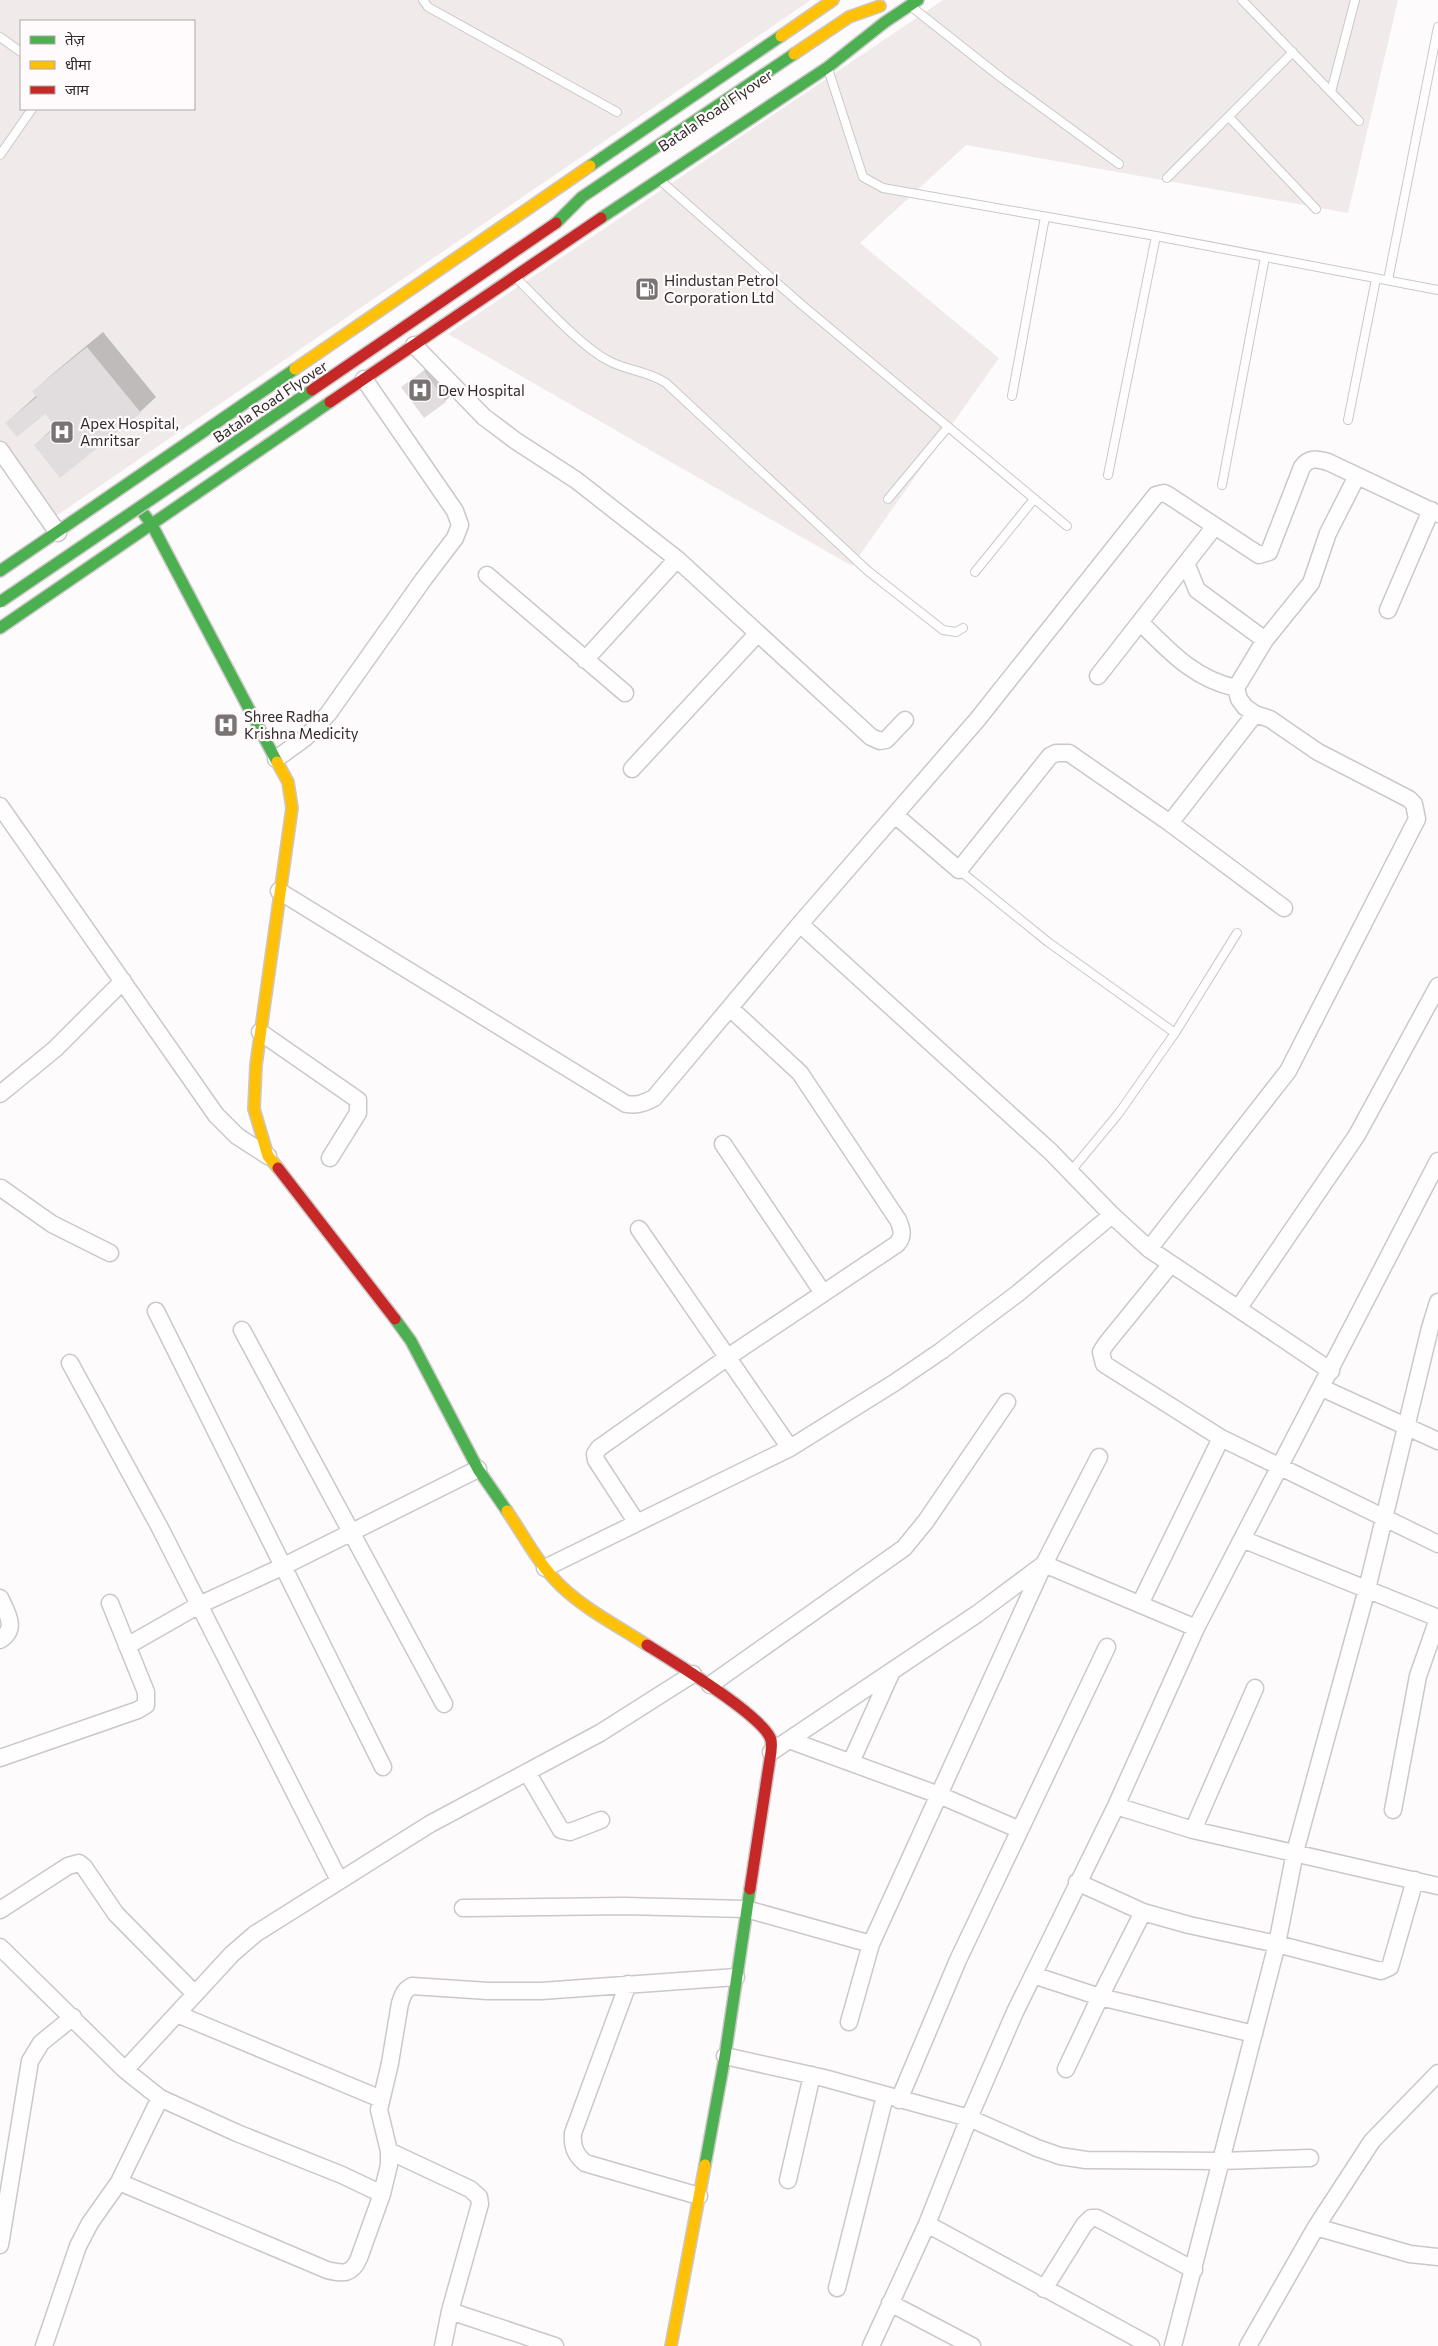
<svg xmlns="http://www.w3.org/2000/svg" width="1438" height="2346" font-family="Commissioner,'Noto Sans Devanagari',sans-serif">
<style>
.built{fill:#f1eaea;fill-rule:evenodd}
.shadow{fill:#0003}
.building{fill:#e1dcde}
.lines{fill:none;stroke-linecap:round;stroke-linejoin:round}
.lane-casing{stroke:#ccc7c8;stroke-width:10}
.street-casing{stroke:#ccc7c8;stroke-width:19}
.fast-casing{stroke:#ccc7c8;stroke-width:14}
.slow-casing{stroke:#ccc7c8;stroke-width:14}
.jam-casing{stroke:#ccc7c8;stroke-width:14}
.lane{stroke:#fffeff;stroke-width:8}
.street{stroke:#fffeff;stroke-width:16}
.fast{stroke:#4caf50;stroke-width:11}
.slow{stroke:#ffc107;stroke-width:11}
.jam{stroke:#c62828;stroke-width:11}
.fast-bridge-casing{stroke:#ccc7c8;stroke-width:14;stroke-linecap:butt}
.jam-bridge-casing{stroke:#ccc7c8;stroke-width:14;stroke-linecap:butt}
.fast-bridge{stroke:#4caf50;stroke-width:11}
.jam-bridge{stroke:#c62828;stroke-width:11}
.labels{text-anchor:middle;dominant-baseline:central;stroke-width:4.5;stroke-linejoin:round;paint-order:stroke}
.street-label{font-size:15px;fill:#322a2a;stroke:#fffafb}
.poi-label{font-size:15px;fill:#322a2a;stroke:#fffafb;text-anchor:start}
</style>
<rect width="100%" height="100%" fill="#fefbfc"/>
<path class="built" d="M 0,0 L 811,0 L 53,518 L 0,446 ZM 21,21 L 194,21 L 194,109 L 21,109 Z
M 943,0 L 1398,0 L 1348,213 L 966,145 L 860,243 L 999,358 L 852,566 L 448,334 Z"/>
<path class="shadow" d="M 103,332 L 156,397 L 140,412 L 35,445 L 56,425 L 45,412 L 6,423 L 37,395 L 34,391 L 50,376 Z
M 432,364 L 453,394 L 445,401 L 403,387 Z"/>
<path class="building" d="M 87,347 L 141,413 L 60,478 L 34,445 L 56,427 L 45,414 L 17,437 L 5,423 L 37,397 L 32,391 Z
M 424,371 L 446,402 L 424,418 L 401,387 Z"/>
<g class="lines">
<g class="lane-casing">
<path id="lane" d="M 423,0 L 428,7 L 617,112
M 1242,0 L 1359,121
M 913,8 L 999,76 L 1119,164
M 0,37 L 21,52
M 829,72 L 863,177 L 883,188 L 1156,236 L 1438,290
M 1331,92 L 1355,0
M 1229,117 L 1316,209
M 0,155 L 32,109
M 1167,178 L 1293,52
M 662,182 L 802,305 L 1067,526
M 517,279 C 541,302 581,347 609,361 C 628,371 648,371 666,383 L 868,571 L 943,630 L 956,632 L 963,628
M 1388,280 L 1438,27
M 1012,396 L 1045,217
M 1348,420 L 1376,279
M 1108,475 L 1156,236
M 1222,485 L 1265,257
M 888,499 L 947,428
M 975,572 L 1034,499
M 959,870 L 1048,942 L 1175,1033
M 1071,1171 L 1119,1113 L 1175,1033 L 1237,933"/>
</g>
<g class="street-casing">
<path id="street" d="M 414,345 L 484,417 L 516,441 L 576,480 L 677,559 L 871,737 L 880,741 L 886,740 L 905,720
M 0,450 L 58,533
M 1186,563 L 1197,590 L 1265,640
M 487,575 L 625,693
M 1388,610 L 1431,510
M 1140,622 C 1169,651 1194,679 1236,688
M 585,660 L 677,559
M 1098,676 L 1215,526
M 276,759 L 305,738 L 328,714 L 423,580 L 455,538 L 460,525 L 455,511 L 364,379
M 632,769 L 758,633
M 0,806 L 216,1115 L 237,1136 L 268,1156
M 895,815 L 959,870 L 1050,756 L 1056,753 L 1069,753 L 1170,823 L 1284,908
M 1170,823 L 1255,714
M 279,891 L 626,1104 C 637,1106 644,1103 654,1098 L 800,924 L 977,720 L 1156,495 L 1164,493 L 1168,495 L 1259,555 L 1269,552 L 1302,467 C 1309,457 1317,459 1328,462 L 1438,514
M 800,924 L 1051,1152 L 1112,1215 L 1149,1249 L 1331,1371
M 260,1032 L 358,1100 L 358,1113 L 330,1158
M 0,1094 L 55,1049 L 123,981
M 723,1144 L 823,1293
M 1,1188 L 52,1224 L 110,1253
M 639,1229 L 790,1448
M 1149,1249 L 1288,1071 L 1417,819 L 1414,804 L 1409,799 L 1318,752 L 1270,719 L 1255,714 L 1245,707 L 1239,699 L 1236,688 L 1265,640 L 1311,583 L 1328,533 L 1357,476
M 1171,1264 L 1106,1344 L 1101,1352 L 1104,1364 L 1221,1438 L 1438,1544
M 1238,1309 L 1357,1135 L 1438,986
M 156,1311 L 383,1767
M 242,1330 L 444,1704
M 70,1363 L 159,1526 L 339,1880
M 1322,1388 L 1438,1441
M 637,1523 L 596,1460 L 595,1454 L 599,1448 L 728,1357 L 897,1244 C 904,1236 902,1229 898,1220 L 800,1073 L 730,1008
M 1242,1539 L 1438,1618
M 545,1568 L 790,1448 L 894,1383 L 941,1351 L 1017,1294 L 1112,1215
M 0,1598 C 7,1613 18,1629 0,1640
M 1140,1604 L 1221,1438
M 127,1646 L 199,1605 L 284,1566 L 478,1469
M 710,1685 L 904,1548 L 926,1521 L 1007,1402
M 789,1740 L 939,1795 L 1020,1830
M 771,1752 L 977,1614 L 1044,1564 L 1196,1628
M 0,1758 L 138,1710 L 146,1705 L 146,1692 L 110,1603
M 851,1762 L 892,1671
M 527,1772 L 561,1830 L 570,1832 L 601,1820
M 1116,1806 L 1193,1830 L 1438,1886
M 1393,1810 L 1418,1676 L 1438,1619
M 1193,1830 L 1255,1688
M 1077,1882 L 1143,1912 L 1189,1925 L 1277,1944 L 1381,1971 L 1390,1967 L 1415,1880
M 463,1908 L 624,1906 L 746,1909 L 871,1944
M 0,1910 L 68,1866 L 79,1863 L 84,1867 L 116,1914 L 195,1994
M 0,1947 L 125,2070 L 160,2098 L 237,2133 L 342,2175 L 382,2194
M 1033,1975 L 1100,1997 L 1254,2034
M 628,1984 L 573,2133 C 572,2147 575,2154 585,2163 L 699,2196
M 177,2014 L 381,2099
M 849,2022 L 871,1944 L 1044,1564 L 1099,1457
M 725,2056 L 824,2078 L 969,2118 L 1037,2148 L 1060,2156 L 1086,2160 L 1221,2161 L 1310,2158
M 1066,2069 L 1100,1997 L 1143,1912
M 125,2070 L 232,1954 L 255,1934 L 430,1824 L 600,1733 L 693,1674
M 899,2100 L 958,1960 L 1107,1647
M 389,2151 L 470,2189 L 479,2197 L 480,2204 L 450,2311 L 443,2346
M 788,2180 L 812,2075
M 119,2182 L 327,2270 C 343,2274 352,2275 359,2258 L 382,2194 L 389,2165 L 389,2151 L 379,2110 L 390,2063 L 400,2003 C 403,1995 404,1990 412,1986 L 488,1991 L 541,1991 L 736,1977
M 927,2224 L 1151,2346
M 1316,2227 L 1410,2254 L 1438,2257
M 0,2245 L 30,2061 L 41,2043 L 73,2017
M 837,2288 L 885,2096
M 1044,2289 L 1084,2225 L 1091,2218 L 1097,2218 L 1194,2270
M 890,2303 L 972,2346
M 450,2311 L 555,2346
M 44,2346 L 78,2246 L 90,2223 L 119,2182 L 160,2098
M 871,2346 L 927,2224 L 969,2118 L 1015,2012 L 1116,1806 L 1196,1628 L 1438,1161
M 1173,2346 L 1277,1944 L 1295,1852 L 1367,1589 L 1430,1328 L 1438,1302
M 1248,2346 L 1316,2227 L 1372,2141 L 1438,2073"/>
</g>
<g class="fast-casing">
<path id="fast" d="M 590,166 L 781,36
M 601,218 L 828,67 L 885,22 L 918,0
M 556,223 L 582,197 L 794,54
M 141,510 L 152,525 L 277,762
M 0,571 L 295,369
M 0,628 L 330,402
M 395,1319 L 411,1341 L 478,1469 L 507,1511
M 705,2165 L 725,2056 L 750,1889"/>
</g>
<g class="slow-casing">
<path id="slow" d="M 781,36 L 833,0
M 794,54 L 849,17 L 880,6
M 295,369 L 590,166
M 277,762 L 288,782 L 292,808 L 256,1065 L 254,1109 L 268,1156 L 278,1168
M 507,1511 C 524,1536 539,1565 561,1586 C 586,1610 618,1626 647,1645
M 671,2346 L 705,2165"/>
</g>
<g class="jam-casing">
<path id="jam" d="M 330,402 L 601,218
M 278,1168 L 395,1319
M 647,1645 C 671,1660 765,1717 771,1740 C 772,1744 771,1749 771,1752 L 750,1889"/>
</g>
<use href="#lane" class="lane"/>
<use href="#street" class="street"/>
<use href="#fast" class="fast"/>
<use href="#slow" class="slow"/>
<use href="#jam" class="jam"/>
<g class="fast-bridge-casing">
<path id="fast-bridge" d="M 0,602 L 312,390"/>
</g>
<g class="jam-bridge-casing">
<path id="jam-bridge" d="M 312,390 L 556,223"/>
</g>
<use href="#fast-bridge" class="fast-bridge"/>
<use href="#jam-bridge" class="jam-bridge"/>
</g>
<defs>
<g id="fuel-square" transform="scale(1.25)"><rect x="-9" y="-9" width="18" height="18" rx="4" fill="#797374" stroke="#fffafb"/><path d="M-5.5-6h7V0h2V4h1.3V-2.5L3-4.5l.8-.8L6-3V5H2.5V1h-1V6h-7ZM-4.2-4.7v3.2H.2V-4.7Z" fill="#fff"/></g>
<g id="hospital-square" transform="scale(1.25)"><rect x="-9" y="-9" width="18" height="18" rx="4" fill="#797374" stroke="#fffafb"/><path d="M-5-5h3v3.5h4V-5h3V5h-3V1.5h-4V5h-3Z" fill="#fff"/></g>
</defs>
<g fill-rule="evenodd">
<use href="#fuel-square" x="647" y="289"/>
<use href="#hospital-square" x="420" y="390"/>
<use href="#hospital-square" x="62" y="432"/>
<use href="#hospital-square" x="226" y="725"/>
</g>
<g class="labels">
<g class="street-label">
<text transform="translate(715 110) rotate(-34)">Batala Road Flyover</text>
<text transform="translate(270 401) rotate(-34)">Batala Road Flyover</text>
</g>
<g class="poi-label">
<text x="664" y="280">Hindustan Petrol<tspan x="664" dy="17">Corporation Ltd</tspan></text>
<text x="438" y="390">Dev Hospital</text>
<text x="80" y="423">Apex Hospital,<tspan x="80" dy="17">Amritsar</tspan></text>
<text x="244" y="716">Shree Radha<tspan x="244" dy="17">Krishna Medicity</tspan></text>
</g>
</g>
<rect x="20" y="20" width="175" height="90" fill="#fffafb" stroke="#ada7a7"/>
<rect x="30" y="36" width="25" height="8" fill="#4caf50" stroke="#ada7a7"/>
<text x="65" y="45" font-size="15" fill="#322a2a">तेज़</text>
<rect x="30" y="61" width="25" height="8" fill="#ffc107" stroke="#ada7a7"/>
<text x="65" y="70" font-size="15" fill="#322a2a">धीमा</text>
<rect x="30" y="86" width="25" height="8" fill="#c62828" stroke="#ada7a7"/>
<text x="65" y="95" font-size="15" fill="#322a2a">जाम</text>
</svg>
